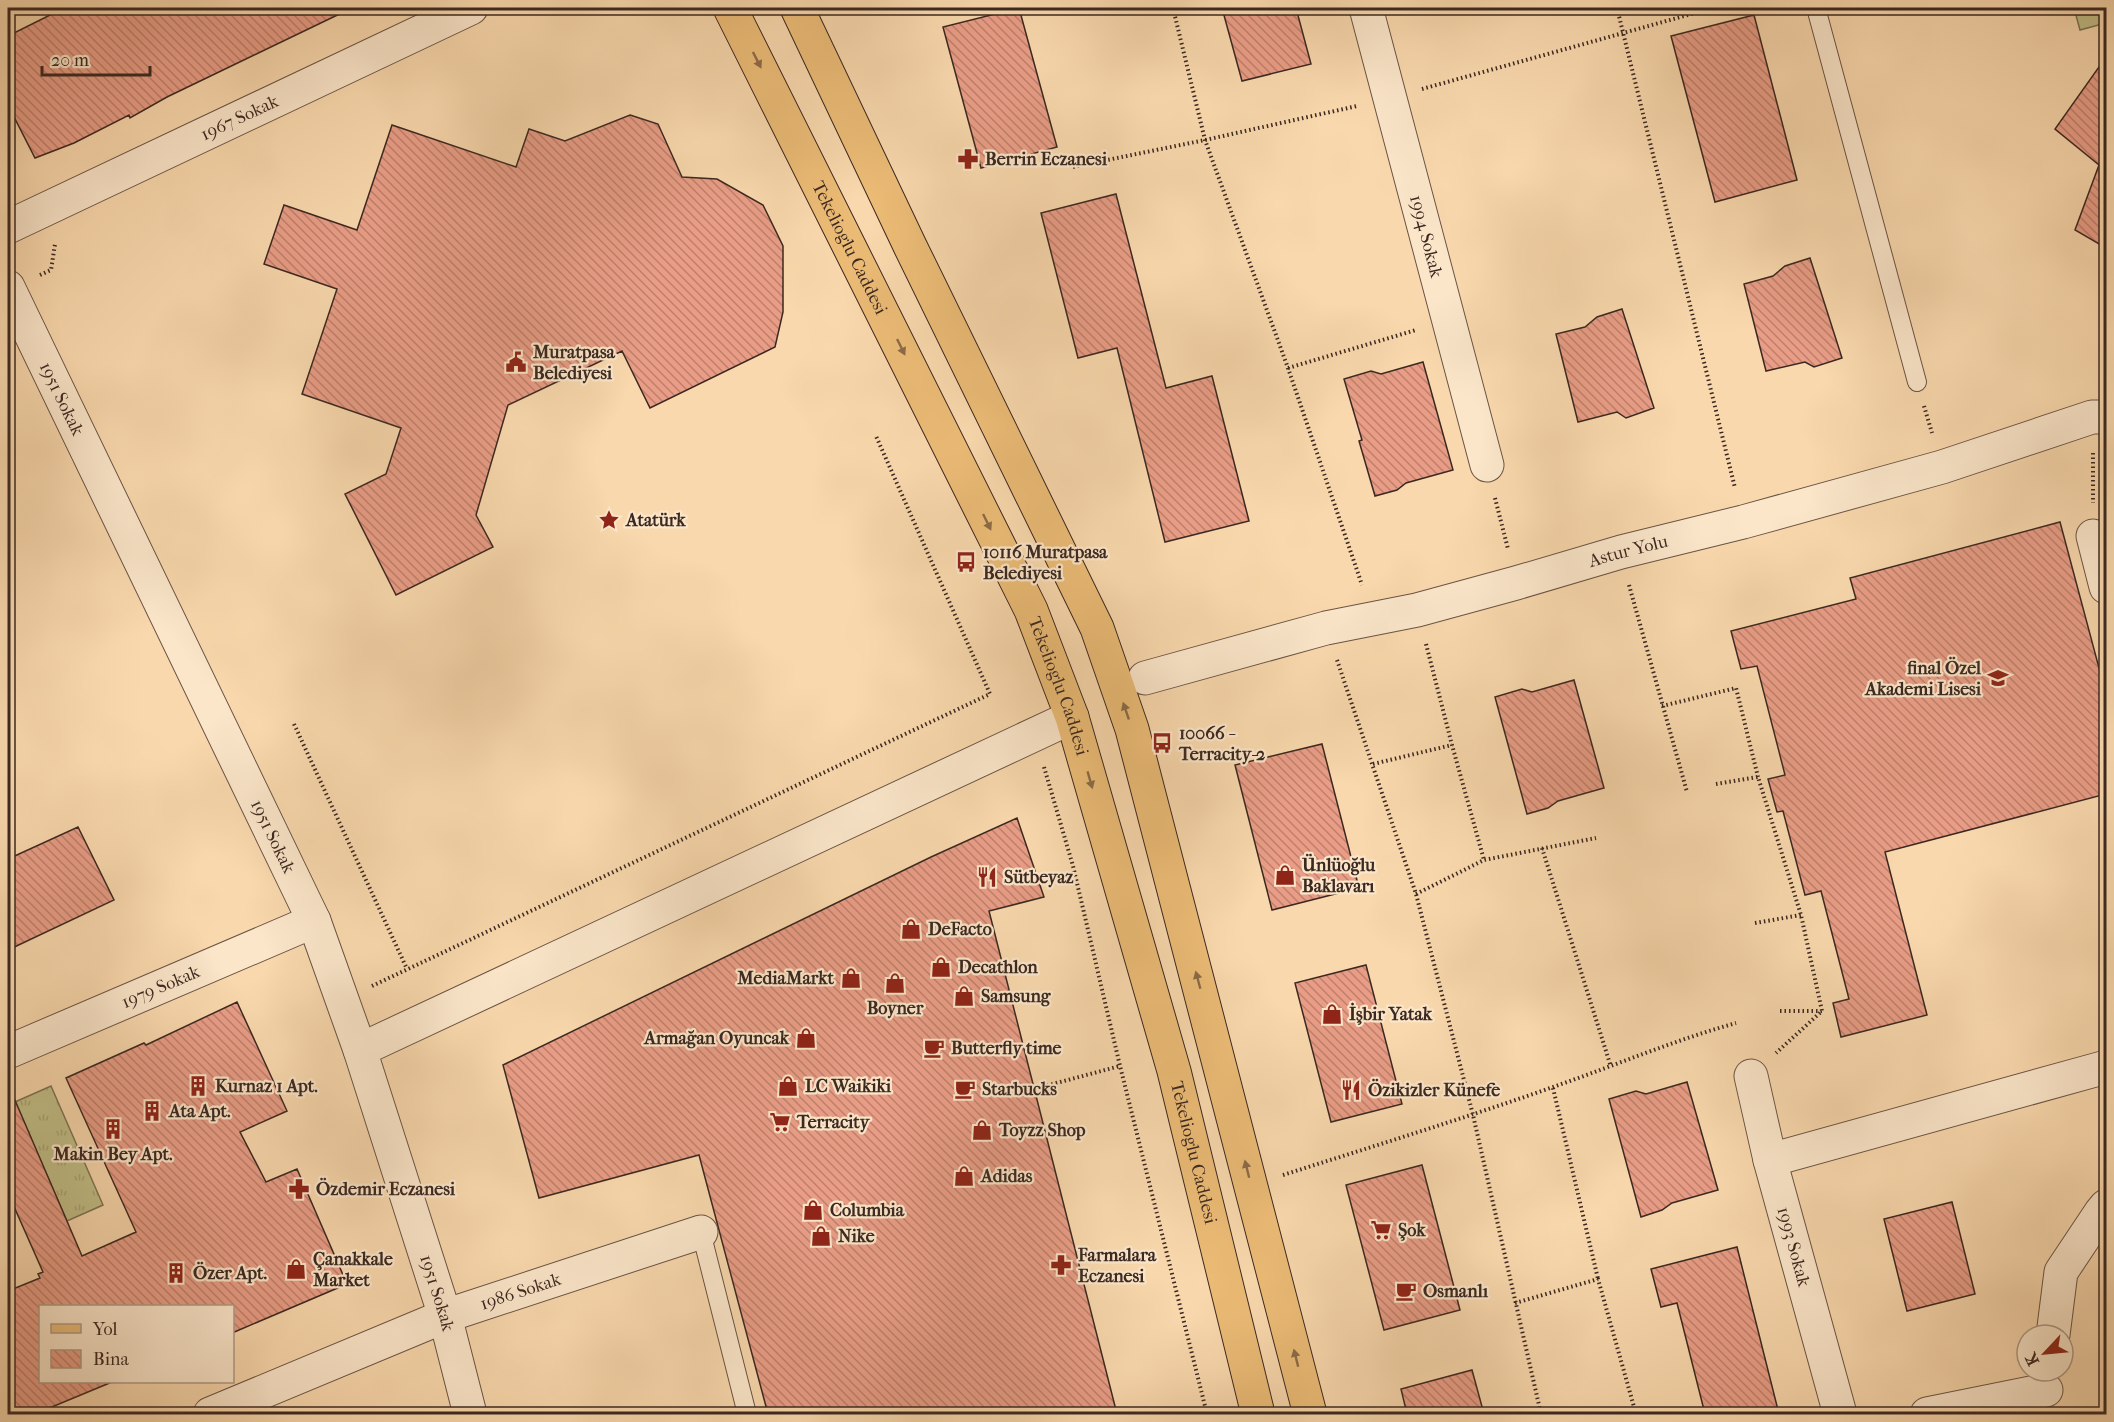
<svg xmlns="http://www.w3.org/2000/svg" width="2114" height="1422" font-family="'IM FELL French Canon',serif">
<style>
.grass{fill:url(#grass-tufts);stroke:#7e7354;stroke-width:1.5}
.garden{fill:#c1be87;stroke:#7e7354;stroke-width:1.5}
.building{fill:url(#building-back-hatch);stroke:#3b2821;stroke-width:1.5}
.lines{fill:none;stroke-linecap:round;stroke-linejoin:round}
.lane-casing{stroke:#6a5444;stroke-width:20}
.street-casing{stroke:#6a5444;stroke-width:35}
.primary-casing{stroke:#3b2821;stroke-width:35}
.path{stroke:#3b2821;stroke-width:4;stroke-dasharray:1.5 3;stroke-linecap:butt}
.lane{stroke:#fbe6ca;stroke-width:18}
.street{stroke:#fbe6ca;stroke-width:33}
.primary{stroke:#ecbc76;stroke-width:33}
.oneway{fill:#8b6b47}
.labels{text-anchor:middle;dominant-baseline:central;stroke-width:4.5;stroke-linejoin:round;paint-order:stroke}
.street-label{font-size:18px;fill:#3b2821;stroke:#fbe6ca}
.poi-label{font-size:18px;font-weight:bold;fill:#3b2821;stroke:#fbe6ca;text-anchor:start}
</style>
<defs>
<pattern id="grass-tufts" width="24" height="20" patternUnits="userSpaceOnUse" patternTransform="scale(1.5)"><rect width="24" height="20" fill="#c1be87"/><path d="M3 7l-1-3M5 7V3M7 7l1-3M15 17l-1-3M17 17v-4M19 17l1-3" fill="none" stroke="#a7a374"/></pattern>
<pattern id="building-back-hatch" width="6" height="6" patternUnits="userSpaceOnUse" patternTransform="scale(1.5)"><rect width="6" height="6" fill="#e99d86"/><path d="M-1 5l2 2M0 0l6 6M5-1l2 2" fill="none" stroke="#be806d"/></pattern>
</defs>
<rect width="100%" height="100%" fill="#f9d8ad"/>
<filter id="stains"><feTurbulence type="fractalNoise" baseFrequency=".00333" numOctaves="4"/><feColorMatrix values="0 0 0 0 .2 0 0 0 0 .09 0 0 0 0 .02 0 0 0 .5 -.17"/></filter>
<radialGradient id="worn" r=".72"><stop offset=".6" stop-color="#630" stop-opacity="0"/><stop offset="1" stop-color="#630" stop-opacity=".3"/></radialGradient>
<path class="grass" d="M 51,1086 L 103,1205 L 67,1221 L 15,1102 Z"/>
<path class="garden" d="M 2074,8 L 2106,8 L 2106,23 L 2080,30 Z"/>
<path class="building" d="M 64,8 L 352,8 L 167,97 L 130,118 L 129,115 L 74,143 L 35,158 L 8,105 L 8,36 Z
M 1019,8 L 1057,147 L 981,168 L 943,27 Z
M 1222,8 L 1296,8 L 1311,64 L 1242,81 Z
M 1754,15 L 1797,180 L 1715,202 L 1671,36 Z
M 2106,57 L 2106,248 L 2075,230 L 2099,165 L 2055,129 Z
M 630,115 L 658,124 L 682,177 L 717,179 L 763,205 L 783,246 L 783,312 L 775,347 L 650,408 L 622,351 L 508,405 L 476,515 L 493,547 L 396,595 L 345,494 L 386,474 L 401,428 L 302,394 L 337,289 L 264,264 L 284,205 L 357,230 L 392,125 L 516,167 L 529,129 L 565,141 Z
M 1116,194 L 1166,388 L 1212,376 L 1249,521 L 1165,542 L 1117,348 L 1078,358 L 1041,213 Z
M 1810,258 L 1842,358 L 1814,367 L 1805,362 L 1766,371 L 1744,284 L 1773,276 L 1785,266 Z
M 1622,309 L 1654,408 L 1626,418 L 1617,412 L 1578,422 L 1556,334 L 1585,327 L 1597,317 Z
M 1423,362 L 1453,470 L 1406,483 L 1397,490 L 1375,496 L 1359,441 L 1362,440 L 1344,379 L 1371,371 L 1381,374 Z
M 2060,522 L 2106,694 L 2106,794 L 1885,852 L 1927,1015 L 1841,1037 L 1833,1003 L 1849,999 L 1821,891 L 1805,895 L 1783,811 L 1777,812 L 1768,779 L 1785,775 L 1757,666 L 1741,669 L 1731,631 L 1856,599 L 1850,578 Z
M 1574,680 L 1604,788 L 1558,801 L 1548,808 L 1527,814 L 1495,697 L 1522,689 L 1532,692 Z
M 1322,744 L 1359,888 L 1272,910 L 1235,765 Z
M 1017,818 L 1044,897 L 989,911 L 1117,1414 L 768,1414 L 699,1155 L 539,1198 L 503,1065 L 931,857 Z
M 78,827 L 114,900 L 8,950 L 8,859 Z
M 1366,965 L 1402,1104 L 1331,1122 L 1295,983 Z
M 237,1002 L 287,1111 L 240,1132 L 266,1182 L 297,1169 L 347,1284 L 232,1333 L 232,1306 L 40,1306 L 40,1382 L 112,1382 L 35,1414 L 8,1414 L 8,1291 L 40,1278 L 38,1274 L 43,1272 L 8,1193 L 8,1084 L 82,1256 L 136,1232 L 66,1078 L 144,1043 L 146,1045 Z
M 1687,1082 L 1718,1190 L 1672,1203 L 1662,1210 L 1641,1217 L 1609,1099 L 1636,1091 L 1646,1094 Z
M 1422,1165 L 1460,1310 L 1384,1330 L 1346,1185 Z
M 1952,1202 L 1975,1294 L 1907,1311 L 1884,1219 Z
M 1737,1247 L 1779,1414 L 1705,1414 L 1677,1303 L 1661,1307 L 1651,1269 Z
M 1472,1370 L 1484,1414 L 1407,1414 L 1401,1389 Z"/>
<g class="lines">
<g class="lane-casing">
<path id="lane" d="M 1816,8 L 1917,382
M 701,1232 L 747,1414"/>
</g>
<g class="street-casing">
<g id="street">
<path id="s1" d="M 1366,8 L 1487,465"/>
<path id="s2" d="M 8,227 L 471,8"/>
<path id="s3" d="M 8,287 L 314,921 L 360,1050 L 445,1316 L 470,1414"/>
<path d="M 2093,536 L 2106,587"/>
<path id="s4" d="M 1145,678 L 1326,628 L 1417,610 L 1516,583 L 1621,552 L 1743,522 L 1942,467 L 2092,417 L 2106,417"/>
<path d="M 360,1050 L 1072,717"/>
<path id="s5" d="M 8,1052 L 314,921"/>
<path id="s6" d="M 1751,1076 L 1770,1160 L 1840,1414"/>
<path d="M 1770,1160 L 2106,1067"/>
<path d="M 2053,1335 L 2061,1272 L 2101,1212 L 2106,1206"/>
<path id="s7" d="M 210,1414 L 445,1316 L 701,1232"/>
<path d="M 1927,1414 L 2046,1390"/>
</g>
</g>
<g class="primary-casing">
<g id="primary">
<path id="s8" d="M 730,8 L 1031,610 L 1072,717 L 1174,1071 L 1258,1414"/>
<path d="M 797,8 L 910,246 L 1097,628 L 1132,729 L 1310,1414"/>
</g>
</g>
<path class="path" d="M 1173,8 L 1205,140 L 1288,368 L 1362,585
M 1617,8 L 1735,488
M 1422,89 L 1713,8
M 1073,167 L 1205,140 L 1357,106
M 40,275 L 51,270 L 55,244
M 1288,368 L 1416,330
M 1924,406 L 1932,433
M 2093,453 L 2093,503
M 1495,498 L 1508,549
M 1629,585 L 1687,792
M 1426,644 L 1452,745 L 1484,860
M 1337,660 L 1416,894 L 1473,1115 L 1541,1414
M 1662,706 L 1736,688 L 1758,777
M 294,724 L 407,969
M 1373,764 L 1452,745
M 1044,767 L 1073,866 L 1120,1066 L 1207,1414
M 1716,784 L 1758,777 L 1801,915 L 1822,1011 L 1776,1053
M 1542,848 L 1611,1067
M 1416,894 L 1484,860 L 1596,838
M 1755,923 L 1801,915
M 372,986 L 990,694 L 876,436
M 1780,1011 L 1822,1011
M 1553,1088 L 1598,1279
M 1034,1089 L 1120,1066
M 1283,1175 C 1374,1146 1465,1118 1556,1086 C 1616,1065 1675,1040 1736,1023
M 1515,1303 L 1598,1279 L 1636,1414"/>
<use href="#lane" class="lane"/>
<use href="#street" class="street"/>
<use href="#primary" class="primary"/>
</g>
<defs><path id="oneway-solid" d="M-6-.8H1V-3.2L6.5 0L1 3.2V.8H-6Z" transform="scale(1.5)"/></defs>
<g class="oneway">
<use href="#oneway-solid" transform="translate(757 60) rotate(63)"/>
<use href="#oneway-solid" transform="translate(901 347) rotate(64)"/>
<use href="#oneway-solid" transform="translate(987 522) rotate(64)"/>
<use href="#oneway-solid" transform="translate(1126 711) rotate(-109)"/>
<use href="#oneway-solid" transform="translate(1090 780) rotate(74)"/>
<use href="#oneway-solid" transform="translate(1198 980) rotate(-105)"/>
<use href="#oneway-solid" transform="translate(1247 1169) rotate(-104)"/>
<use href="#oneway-solid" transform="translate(1296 1358) rotate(-104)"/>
</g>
<defs>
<g id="pharmacy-bare" transform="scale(1.62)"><path d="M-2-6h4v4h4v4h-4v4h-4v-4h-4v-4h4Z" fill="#8f2418" stroke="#fbe6ca" stroke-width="2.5" paint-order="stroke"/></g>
<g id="civic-bare" transform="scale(1.62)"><path d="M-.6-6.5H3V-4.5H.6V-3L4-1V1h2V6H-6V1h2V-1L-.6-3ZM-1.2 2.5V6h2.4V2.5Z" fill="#8f2418" stroke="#fbe6ca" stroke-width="2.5" paint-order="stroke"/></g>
<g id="sight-bare" transform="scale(1.62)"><path d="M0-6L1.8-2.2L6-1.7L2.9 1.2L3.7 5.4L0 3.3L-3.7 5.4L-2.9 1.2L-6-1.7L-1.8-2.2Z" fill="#8f2418" stroke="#fbe6ca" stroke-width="2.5" paint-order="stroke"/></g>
<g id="bus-bare" transform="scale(1.62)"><path d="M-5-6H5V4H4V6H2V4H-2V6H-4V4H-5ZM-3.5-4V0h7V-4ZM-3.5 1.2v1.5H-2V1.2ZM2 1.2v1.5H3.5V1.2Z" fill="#8f2418" stroke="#fbe6ca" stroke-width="2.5" paint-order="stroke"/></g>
<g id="school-bare" transform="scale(1.62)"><path d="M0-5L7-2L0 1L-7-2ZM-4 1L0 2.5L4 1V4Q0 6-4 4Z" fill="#8f2418" stroke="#fbe6ca" stroke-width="2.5" paint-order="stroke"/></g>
<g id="shop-bare" transform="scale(1.62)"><path d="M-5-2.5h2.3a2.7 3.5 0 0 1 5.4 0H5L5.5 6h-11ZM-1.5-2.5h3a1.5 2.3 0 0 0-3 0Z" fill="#8f2418" stroke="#fbe6ca" stroke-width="2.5" paint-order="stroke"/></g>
<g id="restaurant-bare" transform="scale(1.62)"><path d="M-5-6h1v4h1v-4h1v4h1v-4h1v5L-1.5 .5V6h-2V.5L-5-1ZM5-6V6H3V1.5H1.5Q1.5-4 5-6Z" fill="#8f2418" stroke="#fbe6ca" stroke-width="2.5" paint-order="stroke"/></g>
<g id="cafe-bare" transform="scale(1.62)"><path d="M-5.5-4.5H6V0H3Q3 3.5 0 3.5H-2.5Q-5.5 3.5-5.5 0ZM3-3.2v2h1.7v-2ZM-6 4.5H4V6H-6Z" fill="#8f2418" stroke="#fbe6ca" stroke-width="2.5" paint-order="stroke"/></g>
<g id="building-bare" transform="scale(1.62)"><path d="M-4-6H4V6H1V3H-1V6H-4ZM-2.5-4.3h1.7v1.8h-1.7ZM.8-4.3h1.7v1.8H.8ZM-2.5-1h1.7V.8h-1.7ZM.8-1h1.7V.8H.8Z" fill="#8f2418" stroke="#fbe6ca" stroke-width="2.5" paint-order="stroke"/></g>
<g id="supermarket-bare" transform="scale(1.62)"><path d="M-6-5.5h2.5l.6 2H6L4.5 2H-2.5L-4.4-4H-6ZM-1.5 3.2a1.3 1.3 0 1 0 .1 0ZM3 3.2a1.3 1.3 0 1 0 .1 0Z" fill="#8f2418" stroke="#fbe6ca" stroke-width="2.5" paint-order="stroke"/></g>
</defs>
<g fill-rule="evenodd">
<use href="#pharmacy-bare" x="968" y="159"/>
<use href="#civic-bare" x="516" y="362"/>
<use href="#sight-bare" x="609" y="520"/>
<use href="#bus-bare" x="966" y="562"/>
<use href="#school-bare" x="1998" y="678"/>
<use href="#bus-bare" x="1162" y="743"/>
<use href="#shop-bare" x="1285" y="875"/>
<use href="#restaurant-bare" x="987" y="877"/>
<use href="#shop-bare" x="911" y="929"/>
<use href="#shop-bare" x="941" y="967"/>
<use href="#shop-bare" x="851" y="978"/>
<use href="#shop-bare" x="895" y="983"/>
<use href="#shop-bare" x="964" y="996"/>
<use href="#shop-bare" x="1332" y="1014"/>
<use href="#shop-bare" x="806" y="1038"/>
<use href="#cafe-bare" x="934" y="1048"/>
<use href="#building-bare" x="198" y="1086"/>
<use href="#shop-bare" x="788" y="1086"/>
<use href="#cafe-bare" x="965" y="1089"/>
<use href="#restaurant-bare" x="1351" y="1090"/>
<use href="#building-bare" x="152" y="1111"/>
<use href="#supermarket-bare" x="780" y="1122"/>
<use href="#building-bare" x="113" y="1129"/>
<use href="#shop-bare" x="982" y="1130"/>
<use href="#shop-bare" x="964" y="1176"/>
<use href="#pharmacy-bare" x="299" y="1189"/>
<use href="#shop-bare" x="813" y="1210"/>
<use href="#supermarket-bare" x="1381" y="1230"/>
<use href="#shop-bare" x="821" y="1236"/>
<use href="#pharmacy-bare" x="1061" y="1265"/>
<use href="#shop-bare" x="296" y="1269"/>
<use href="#building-bare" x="176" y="1273"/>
<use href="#cafe-bare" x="1406" y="1291"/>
</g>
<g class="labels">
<g class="street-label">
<text stroke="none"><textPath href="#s2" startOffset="256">1967 Sokak</textPath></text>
<text stroke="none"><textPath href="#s1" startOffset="236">1994 Sokak</textPath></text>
<text stroke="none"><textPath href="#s8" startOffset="268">Tekelioglu Caddesi</textPath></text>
<text stroke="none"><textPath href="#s3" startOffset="124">1951 Sokak</textPath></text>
<text stroke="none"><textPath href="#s4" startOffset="500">Astur Yolu</textPath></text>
<text stroke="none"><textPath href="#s8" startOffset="754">Tekelioglu Caddesi</textPath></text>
<text stroke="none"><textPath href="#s3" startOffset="610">1951 Sokak</textPath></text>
<text stroke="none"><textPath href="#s5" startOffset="166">1979 Sokak</textPath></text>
<text stroke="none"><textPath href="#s8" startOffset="1240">Tekelioglu Caddesi</textPath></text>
<text stroke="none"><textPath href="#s6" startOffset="176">1993 Sokak</textPath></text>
<text stroke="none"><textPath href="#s7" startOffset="334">1986 Sokak</textPath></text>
<text stroke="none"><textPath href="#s3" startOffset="1096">1951 Sokak</textPath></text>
</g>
<g class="poi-label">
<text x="985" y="159">Berrin Eczanesi</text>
<text x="533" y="352">Muratpasa<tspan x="533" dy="21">Belediyesi</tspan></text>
<text x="626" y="520">Atatürk</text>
<text x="983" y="552">10116 Muratpasa<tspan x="983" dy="21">Belediyesi</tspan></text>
<text x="1981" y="668" text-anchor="end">final Özel<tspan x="1981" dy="21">Akademi Lisesi</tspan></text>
<text x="1179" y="733">10066 -<tspan x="1179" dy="21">Terracity-2</tspan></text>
<text x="1302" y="865">Ünlüoğlu<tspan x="1302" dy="21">Baklavarı</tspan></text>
<text x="1004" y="877">Sütbeyaz</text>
<text x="928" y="929">DeFacto</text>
<text x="958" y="967">Decathlon</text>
<text x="834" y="978" text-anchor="end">MediaMarkt</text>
<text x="981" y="996">Samsung</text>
<text x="895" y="1008" text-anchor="middle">Boyner</text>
<text x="1349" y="1014">İşbir Yatak</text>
<text x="789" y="1038" text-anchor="end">Armağan Oyuncak</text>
<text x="951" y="1048">Butterfly time</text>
<text x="215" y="1086">Kurnaz 1 Apt.</text>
<text x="805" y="1086">LC Waikiki</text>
<text x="982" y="1089">Starbucks</text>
<text x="1368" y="1090">Özikizler Künefe</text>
<text x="169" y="1111">Ata Apt.</text>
<text x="797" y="1122">Terracity</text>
<text x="999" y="1130">Toyzz Shop</text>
<text x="113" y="1154" text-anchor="middle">Makin Bey Apt.</text>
<text x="981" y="1176">Adidas</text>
<text x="316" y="1189">Özdemir Eczanesi</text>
<text x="830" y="1210">Columbia</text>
<text x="1398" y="1230">Şok</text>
<text x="838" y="1236">Nike</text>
<text x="1078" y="1255">Farmalara<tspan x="1078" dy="21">Eczanesi</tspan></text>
<text x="313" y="1259">Çanakkale<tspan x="313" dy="21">Market</tspan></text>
<text x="193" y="1273">Özer Apt.</text>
<text x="1423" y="1291">Osmanlı</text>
</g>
</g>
<rect width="2114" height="1422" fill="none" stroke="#f9d8ad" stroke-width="30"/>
<rect x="9" y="9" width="2096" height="1404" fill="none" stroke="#3b2821" stroke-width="3"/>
<rect x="15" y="15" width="2084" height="1392" fill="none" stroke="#3b2821" stroke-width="1.5"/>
<rect x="39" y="1305" width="195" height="78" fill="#fbe6ca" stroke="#ae9a86" stroke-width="1.5"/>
<rect x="51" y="1324" width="30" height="9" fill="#ecbc76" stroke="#ae9a86" stroke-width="1.5"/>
<text x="93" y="1335" font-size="18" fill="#3b2821">Yol</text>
<rect x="51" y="1350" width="30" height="18" fill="url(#building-back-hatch)" stroke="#ae9a86" stroke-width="1.5"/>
<text x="93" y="1365" font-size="18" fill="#3b2821">Bina</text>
<g transform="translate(2045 1353) rotate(244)"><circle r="28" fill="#fbe6ca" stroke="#ae9a86" stroke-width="1.5"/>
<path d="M0-4.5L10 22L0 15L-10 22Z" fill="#8f2418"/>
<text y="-9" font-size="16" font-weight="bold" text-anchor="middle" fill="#3b2821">K</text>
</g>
<path d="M42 66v9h108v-9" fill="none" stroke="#3b2821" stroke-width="3"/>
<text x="51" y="66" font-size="18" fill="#3b2821" stroke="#fbe6ca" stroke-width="4.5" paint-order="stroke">20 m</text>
<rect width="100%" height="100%" filter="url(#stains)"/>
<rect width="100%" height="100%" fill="url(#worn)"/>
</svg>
